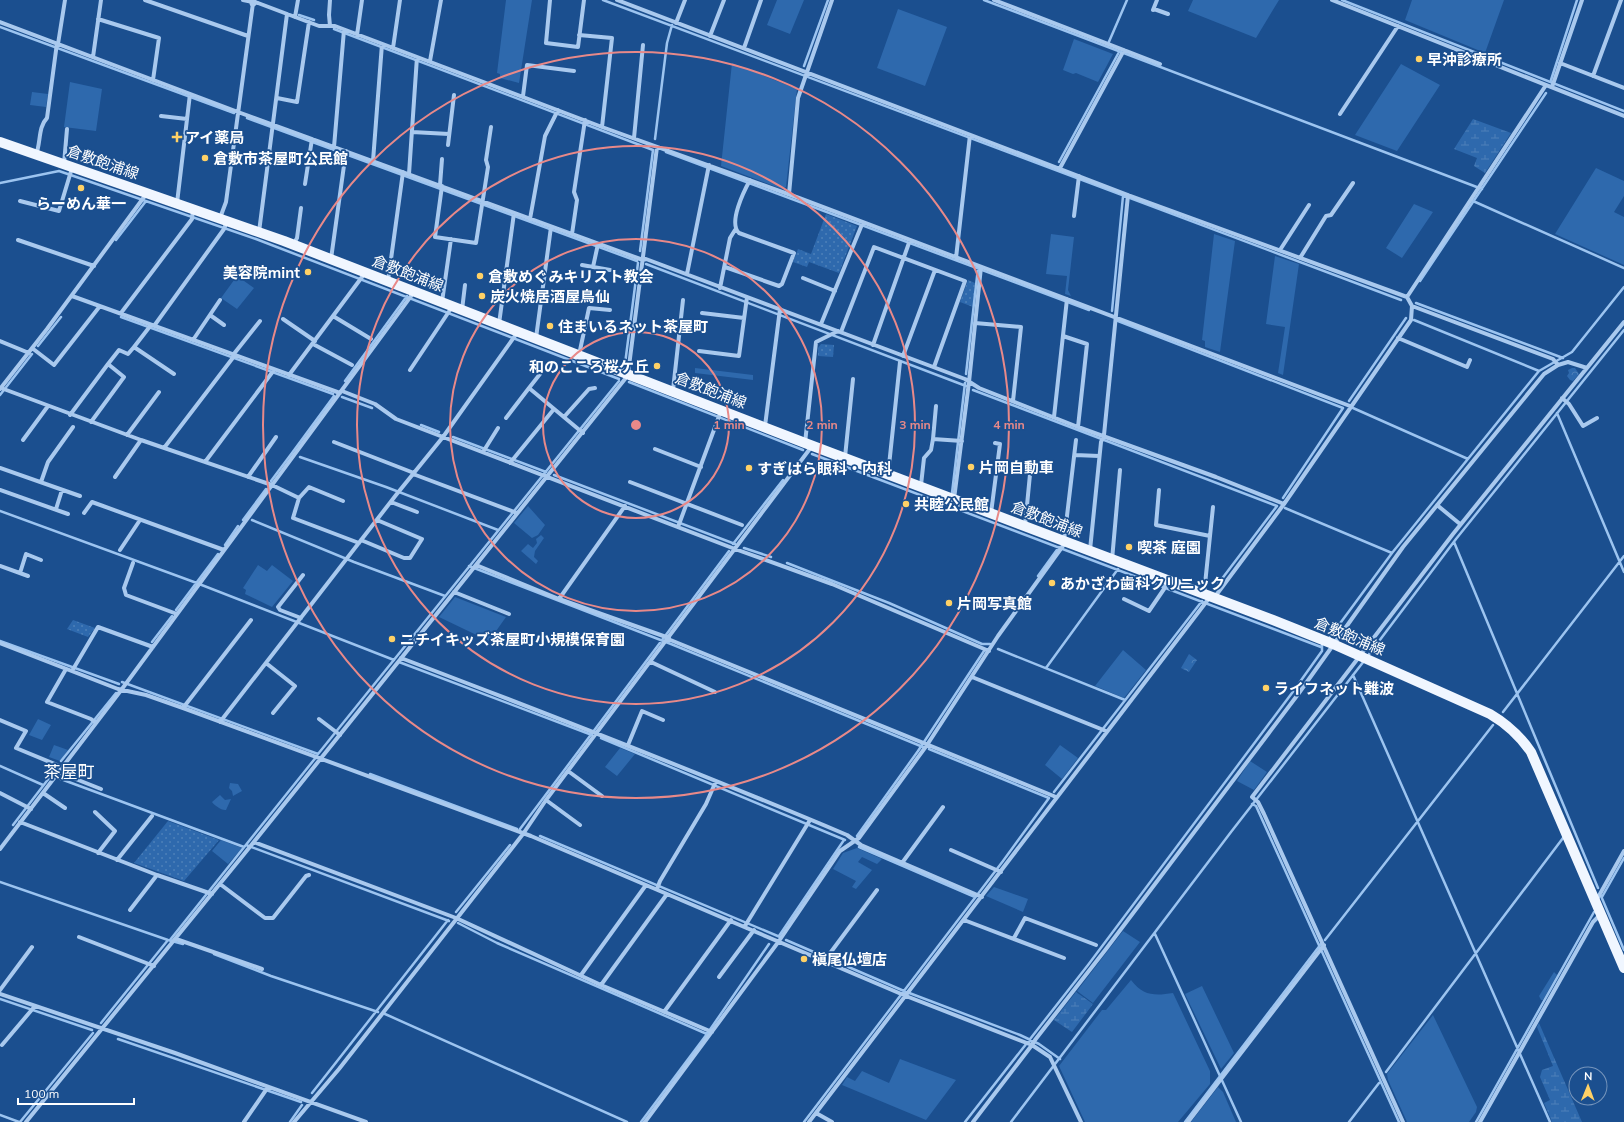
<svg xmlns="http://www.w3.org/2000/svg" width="1624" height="1122" font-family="Mulish,'Noto Sans JP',sans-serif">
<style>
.green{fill:#2e69ad}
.forest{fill:url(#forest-crowns)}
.wetland{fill:url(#wetland-marsh)}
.park{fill:url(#park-dots)}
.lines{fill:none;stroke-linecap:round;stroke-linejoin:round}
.stream{stroke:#9cc4f0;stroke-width:2.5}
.minor{stroke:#a9c9ee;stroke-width:4}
.tertiary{stroke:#a9c9ee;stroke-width:7}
.primary{stroke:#f0f6ff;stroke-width:10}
.ring{fill:none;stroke:#e88989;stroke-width:2}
.poi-dot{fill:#ffd166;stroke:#1b4f8f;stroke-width:1.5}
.labels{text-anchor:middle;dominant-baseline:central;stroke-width:3.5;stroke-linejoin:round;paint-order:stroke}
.poi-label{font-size:15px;font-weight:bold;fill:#fff;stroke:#1b4f8f;text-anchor:start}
.street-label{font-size:15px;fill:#fff;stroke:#1b4f8f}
.quarter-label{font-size:17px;fill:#fff;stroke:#1b4f8f}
.centre{fill:#e88989;stroke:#1b4f8f;stroke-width:2}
.ring-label{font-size:12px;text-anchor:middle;font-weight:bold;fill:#e88989;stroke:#1b4f8f;stroke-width:3.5;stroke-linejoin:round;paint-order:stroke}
</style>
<defs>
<pattern id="forest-crowns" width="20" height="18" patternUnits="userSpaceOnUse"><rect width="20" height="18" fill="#2e69ad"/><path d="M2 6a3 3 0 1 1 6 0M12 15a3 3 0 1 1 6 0" fill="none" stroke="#4d80b9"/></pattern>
<pattern id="wetland-marsh" width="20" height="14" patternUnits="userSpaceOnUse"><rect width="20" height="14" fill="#2e69ad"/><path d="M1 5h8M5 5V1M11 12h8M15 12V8" fill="none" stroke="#4d80b9"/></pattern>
<pattern id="park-dots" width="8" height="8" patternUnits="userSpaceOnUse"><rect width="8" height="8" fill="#2e69ad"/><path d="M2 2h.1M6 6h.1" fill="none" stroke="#4d80b9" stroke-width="1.8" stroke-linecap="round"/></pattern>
</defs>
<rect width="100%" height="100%" fill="#1b4f8f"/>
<path class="green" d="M 506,0 L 532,0 L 519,83 L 500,78 L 500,74 L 497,73 Z
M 777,0 L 804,0 L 790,34 L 767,25 Z
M 1193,0 L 1279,0 L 1256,38 L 1188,11 Z
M 1412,0 L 1504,0 L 1485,53 L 1405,20 Z
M 898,9 L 947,27 L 925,86 L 877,68 Z
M 1074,39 L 1113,54 L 1098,82 L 1076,73 L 1073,74 L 1063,70 Z
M 732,63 L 797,89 L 786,187 L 782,189 L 721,166 Z
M 1401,64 L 1440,85 L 1397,151 L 1355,135 Z
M 70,82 L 102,89 L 96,131 L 64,127 Z
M 32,92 L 48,94 L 46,107 L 30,105 Z
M 1596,168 L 1624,181 L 1624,196 L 1614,212 L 1624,217 L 1624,265 L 1555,234 Z
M 1414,204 L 1433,212 L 1402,258 L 1386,248 Z
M 1051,234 L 1074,237 L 1068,290 L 1071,296 L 1065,294 L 1067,276 L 1046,274 Z
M 1214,234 L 1235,241 L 1220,352 L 1205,347 L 1205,341 L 1202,340 Z
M 1275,256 L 1299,264 L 1283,375 L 1278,373 L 1285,327 L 1266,324 Z
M 237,276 L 254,288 L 237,309 L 221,298 Z
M 695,368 L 753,375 L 753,380 L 695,373 Z
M 528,506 L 545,525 L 538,535 L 532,538 L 514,523 Z
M 541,535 L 544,538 L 535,551 L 534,557 L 538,561 L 536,564 L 521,551 L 528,544 L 533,548 L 537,543 L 536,539 Z
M 258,565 L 267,571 L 272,565 L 293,581 L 272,607 L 245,594 L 246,590 L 243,588 Z
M 455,597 L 506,617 L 489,641 L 439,617 Z
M 1123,650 L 1146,670 L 1124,698 L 1095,686 Z
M 38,719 L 51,725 L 42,740 L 29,735 Z
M 54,745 L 68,750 L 60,761 L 49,757 Z
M 1060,745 L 1078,758 L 1062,779 L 1045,765 Z
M 620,748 L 635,754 L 617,776 L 605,767 Z
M 1250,761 L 1267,772 L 1254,790 L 1237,781 Z
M 230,783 L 238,784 L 242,791 L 233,796 L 232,791 L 229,788 Z
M 220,795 L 225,800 L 231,799 L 226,810 C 222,811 214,805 212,802 Z
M 221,840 L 242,848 L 228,864 L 212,851 Z
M 857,848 L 882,859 L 877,864 L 862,857 L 858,862 L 872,870 L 856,889 L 852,887 L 856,881 L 833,869 L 843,853 Z
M 994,887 L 1028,899 L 1023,912 L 986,896 Z
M 1123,931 L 1140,942 L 1093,1003 L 1077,991 Z
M 1554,972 L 1557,975 L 1543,1000 L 1541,1000 L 1539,996 Z
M 1131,980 C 1143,996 1155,996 1173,993 L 1210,1071 L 1210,1084 L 1178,1122 L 1085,1122 L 1059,1066 L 1102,1010 L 1106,1010 Z
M 1202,986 L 1234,1053 L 1221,1069 L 1185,994 Z
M 1433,1015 L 1477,1107 L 1476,1112 L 1469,1122 L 1407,1122 L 1388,1080 L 1387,1074 Z
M 900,1059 L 956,1080 L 926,1120 L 842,1085 L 847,1077 L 855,1081 L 862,1071 L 889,1083 Z
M 1218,1087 L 1223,1092 L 1236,1122 L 1191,1122 Z"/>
<path class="forest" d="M 1572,368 L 1575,368 L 1579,374 L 1573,381 L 1570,380 L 1567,376 L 1569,373 L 1568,370 Z
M 1189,654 L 1197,660 L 1189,672 L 1181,668 Z"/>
<path class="wetland" d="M 1473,119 L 1511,133 L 1485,173 L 1474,166 L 1477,158 L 1454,149 Z
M 1076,992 L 1093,1004 L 1072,1032 L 1054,1020 Z
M 1539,1023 L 1582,1122 L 1552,1122 L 1544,1103 L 1550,1100 L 1540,1077 L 1542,1070 L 1553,1066 L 1537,1027 Z"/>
<path class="park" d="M 826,214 L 857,226 L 839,273 L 809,262 L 807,267 L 793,262 L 798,249 L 811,254 Z
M 968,280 L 975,283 L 973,307 L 960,302 Z
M 821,344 L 834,345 L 833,357 L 818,356 L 818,348 Z
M 73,620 L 95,628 L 88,637 L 67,629 Z
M 168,821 L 219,840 L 184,881 L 134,863 Z"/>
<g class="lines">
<path class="stream" d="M 603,0 L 1401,300
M 984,0 L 1482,189
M 1342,0 L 1624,111
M 299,15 L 314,20
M 0,27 L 234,113
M 334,29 L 653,150 L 640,251
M 1108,44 L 1127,0
M 804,66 L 828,0
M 1551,80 L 1577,0
M 247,118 L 637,261
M 655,139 L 667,43 L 672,25
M 666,152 L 1089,310
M 1059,162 L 1119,52
M 0,183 L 59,171 L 256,239 L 619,379
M 1473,201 L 1624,268
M 116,240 L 146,201
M 646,264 L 966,386
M 1420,281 L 1546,93
M 1416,303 L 1563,358
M 1112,311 L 1123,196
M 121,317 L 333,394
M 1414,320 L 1539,371
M 1118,321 L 1343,408
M 38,346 L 61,317
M 625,364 L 638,263
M 966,374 L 978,268
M 345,381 L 407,296
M 629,382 L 803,450
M 973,390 L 1277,506
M 0,395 L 32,354
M 342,397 L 372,408
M 1349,401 L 1406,318
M 1353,408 L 1468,459
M 1557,413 L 1624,572
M 421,425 L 439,432
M 453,437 L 546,472
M 292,453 L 334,396
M 812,454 L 1321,647
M 300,457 L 386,487 L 498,530
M 554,475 L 735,544
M 271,481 L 292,453
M 952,493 L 965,383
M 1283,498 L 1343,408
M 1285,508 L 1392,553
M 0,511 L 194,582 L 394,660
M 243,520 L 266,489
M 252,520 L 354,562 L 445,596
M 1454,542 L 1598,888
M 733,544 L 783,480
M 225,545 L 238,526
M 744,548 L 771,557
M 787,563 L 889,603 L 982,644 L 990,644
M 469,566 L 671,644 L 923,747
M 1038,576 L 1059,547
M 1218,584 L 1277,506
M 176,610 L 218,554
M 1330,637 L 1392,553 L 1539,371 L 1572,352 L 1624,287
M 0,641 L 119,684
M 152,642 L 172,616
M 998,649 L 1125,700
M 1367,657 L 1456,539 L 1624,330
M 399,662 L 592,735
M 1046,668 L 1118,569
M 1353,675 L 1550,1122
M 122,682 L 318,754 L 619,381
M 1503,712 L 1624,556
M 601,738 L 845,840
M 929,749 L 1049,798
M 61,761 L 116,693
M 0,766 L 43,785
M 370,774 L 517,829
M 58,778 L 244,847
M 1054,792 L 1202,601
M 1252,804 L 1256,806 L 1399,1122
M 13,825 L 56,769
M 520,829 L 729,551
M 540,836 L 780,937
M 857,836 L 918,751 L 984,651
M 246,845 L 449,921
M 859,847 L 975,897
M 0,882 L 168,940 L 183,944
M 1601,896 L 1624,950
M 1602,897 L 1624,858
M 456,912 L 510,845
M 458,923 L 497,943 L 707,1034
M 1155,934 L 1241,1122
M 779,936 L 844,840
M 170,940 L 317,756
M 786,940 L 904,991 L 1020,1035 L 1039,1044 L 1060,1059
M 1325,940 L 1493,725
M 214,954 L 271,976 L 378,1012
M 0,999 L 92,1030
M 385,1014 L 627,1122
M 101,1023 L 168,940
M 118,1039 L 301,1102
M 1386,1072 L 1563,838
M 312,1093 L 448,920
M 0,1115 L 19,1122
M 20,1122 L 93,1033
M 290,1122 L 302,1105
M 641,1122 L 707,1034 L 769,944
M 804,1122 L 1003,861 L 1049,798
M 965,1122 L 1088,965 L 1292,693 L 1322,651 L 1322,645
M 1011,1122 L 1231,832 L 1364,661
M 1185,1122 L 1321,944
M 1349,1122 L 1379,1083
M 1476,1122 L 1594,912"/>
<path class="minor" d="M 145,0 L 248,36
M 243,0 L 258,3 L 319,26 L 335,26 L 602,127 L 799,198 L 1350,406
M 550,0 L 546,43 L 578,47 L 584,0
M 617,0 L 1128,195 L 1407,297 L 1412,306 L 1411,320 L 1284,504 L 1214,598
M 994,0 L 1160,64
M 1332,0 L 1624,116
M 1154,9 L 1168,14
M 1153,10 L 1157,0
M 295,17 L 298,0
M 98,19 L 159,38 L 153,80
M 0,22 L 238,112 L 643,260 L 646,259 L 965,379 L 979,388 L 1078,427 L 1216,477 L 1284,504
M 676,23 L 685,0
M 330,26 L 329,15 L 330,0
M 357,35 L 362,0
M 579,35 L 612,38 L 602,127
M 710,36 L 724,0
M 58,44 L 65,0
M 393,48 L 400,0
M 744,48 L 761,0
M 93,57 L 101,0
M 430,61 L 441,0
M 1560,63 L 1624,88
M 1593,76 L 1621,0
M 1552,87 L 1582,0
M 523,96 L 527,65 L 574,71
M 277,98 L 297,102 L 309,22
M 1340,114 L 1398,26
M 161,116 L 187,119
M 412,132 L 449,134
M 634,138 L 643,45
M 448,145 L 454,95
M 334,147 L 344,30
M 36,155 C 41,142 38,127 47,118 L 57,43
M 373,161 L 382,44
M 64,164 L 67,129
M 1060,168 L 1124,50
M 409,174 L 417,57
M 305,184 L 312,139
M 440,185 L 442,159
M 442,186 L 435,237 L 476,243 L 488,167 L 486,160 L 491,127
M 789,194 L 798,98 L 832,0
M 20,201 L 59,211 L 72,168
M 177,203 L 190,94
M 1074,216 L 1079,176
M 220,218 L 226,202 L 253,3
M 530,219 L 545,136 L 558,110
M 259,232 L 287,14
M 572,234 L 577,200 L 574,192 L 585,120
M 18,240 L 94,266
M 293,245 L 297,238 L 301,208
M 1280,250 L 1309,205
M 956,258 L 970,135
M 1300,258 L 1326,216 L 1331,215 L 1353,183
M 331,259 L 346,151
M 582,265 L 610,270
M 593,267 L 598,244
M 725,267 L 779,286 L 782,284 L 794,253 L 739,233 C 728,223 744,191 750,180
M 687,274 L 709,165
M 803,278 L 835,291
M 388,281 L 403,172
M 720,288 L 730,238 L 735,230
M 72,296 L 340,393
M 1407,297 L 1546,85
M 442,302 L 451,239
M 462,310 L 465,285
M 121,313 L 192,219 L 193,210
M 702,313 L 744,318
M 210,315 L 224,325
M 333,316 L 371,339
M 283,319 L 315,341
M 975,323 L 1021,327 L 1013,401
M 499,324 L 514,213
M 821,324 L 863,222
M 151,325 L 134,347 L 174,374
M 154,326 L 224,229 L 227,221
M 841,332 L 874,247 L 965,281 L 934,367
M 1063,336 L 1087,344 L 1078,427
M 536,338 L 551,227
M 1398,338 L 1467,367 L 1470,360
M 193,340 L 220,300
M 0,341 L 29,353
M 313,344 L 352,365
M 873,345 L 910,240
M 32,348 L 54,365 L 100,306
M 699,351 L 739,356 L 747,297
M 233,355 L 260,321
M 579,355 L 589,308 L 610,310
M 903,356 L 935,270
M 1558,365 L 1568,362 L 1587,368
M 410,370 L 452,307
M 289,375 L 365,273
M 1,388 L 141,440 L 272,485 L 299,498 L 293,518 L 359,543
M 529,388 L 540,374
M 0,389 L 47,329 L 147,193
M 673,390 L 683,300
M 342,391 L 375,404 L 396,419 L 735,549 L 832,584 L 989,651
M 1562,398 L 1569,404 L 1583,426 L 1597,418
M 936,406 L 933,439 L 962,441
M 70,415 L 108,364
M 564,417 L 589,389 L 595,388
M 1054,417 L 1067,299
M 506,418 L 529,388 L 583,433
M 91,422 L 124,377 L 108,364 L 119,350 L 128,354 L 134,347
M 765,426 L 780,309
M 127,435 L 159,392
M 23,440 L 48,406
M 334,442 L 414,473
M 805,443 L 816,342 L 838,331
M 164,448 L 235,355
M 655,449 L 701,467
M 483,452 L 498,428
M 1075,455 L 1099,456
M 845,457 L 853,379
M 205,462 L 274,370
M 510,463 L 554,409
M 0,468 L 80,496
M 413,474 L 517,513
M 888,475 L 900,362
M 115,477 L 141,440
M 248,477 L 276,437
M 41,482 L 48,462 L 73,427
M 630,482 L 742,525
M 921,485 L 924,458 L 931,450 L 933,439
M 0,490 L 68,514
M 1159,490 L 1156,525 L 1210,536
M 299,498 L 309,487 L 343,501
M 954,499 L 969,382 L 981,267
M 391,502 L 417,512
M 1437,505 L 1460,524
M 56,509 L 62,490
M 84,513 L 92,502 L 224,550
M 991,513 L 1000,444 L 995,443
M 1025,526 L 1031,464
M 678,527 L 721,411
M 361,540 L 404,558 L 410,558 L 422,539 L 377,520
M 1064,541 L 1076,440
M 120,550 L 140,520
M 1090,550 L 1101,442 L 1104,435 L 1128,195
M 1112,560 L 1120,470
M 133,563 L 124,588 L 126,595 L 177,614
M 476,565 L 559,599 L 669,638
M 0,566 L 28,576
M 20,573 L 26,554 L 41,560
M 454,592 L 509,614
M 1204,594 L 1213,507
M 559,599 L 625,506
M 1124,599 L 1149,611 L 1164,589 L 1167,581
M 301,618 L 280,610 L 278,607 L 303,575
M 668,639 L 1056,797
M 0,643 L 118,689 L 146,695 L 183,708 L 531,836 L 906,996 L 1032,1045 L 973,1122
M 401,658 C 551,715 700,773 847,835 L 861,845 L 982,897
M 651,662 L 715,692
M 266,663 L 295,686 L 273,713
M 66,669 L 47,702 L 91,719 L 96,723
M 72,671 L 98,627 L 153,647
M 972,677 L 1106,731
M 183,708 L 251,620
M 319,719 L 340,735
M 0,720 L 26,731 L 16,748 L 62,767
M 220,722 L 396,495 L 443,437 L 517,333
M 628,745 L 642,711 L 663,720
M 568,771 L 602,796
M 58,772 L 101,789
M 0,793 L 31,809
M 43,793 L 65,808
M 546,800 L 580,825
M 95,812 L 115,831 L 98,853
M 20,822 L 157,875 L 212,894
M 254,842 L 456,918 L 601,985 L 712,1032
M 0,849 L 122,689 L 414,292
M 951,850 L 1001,872
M 117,860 L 152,816
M 902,863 L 943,807
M 220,884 L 265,918 L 273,918 L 306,876 L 309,875
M 657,889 L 660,881 L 706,804 L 716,781
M 1596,901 L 1624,851
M 130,910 L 157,875
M 964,920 L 1064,958
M 745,926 L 810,820
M 79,937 L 154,966
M 1014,938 L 1025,918 L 1096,945
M 176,939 L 262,969
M 825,960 L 877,890
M 581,975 L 646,885
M 719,977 L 754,930
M 601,985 L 667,894
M 0,990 L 32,947
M 0,994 L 175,1053 L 366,1122
M 664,1012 L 731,920
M 2,1045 L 35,1006
M 816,1113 L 832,1122
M 26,1122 L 249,848 L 625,379 L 628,374 L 657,147
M 244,1122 L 268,1087
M 294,1122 L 339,1069 L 523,834 L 546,800 L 812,446
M 645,1122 L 779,941 L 840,851 L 859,838 L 927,745 L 998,636 L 1065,543
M 809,1122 C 943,947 1076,772 1210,597
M 1081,1122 L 1050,1057 L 1032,1045 L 1035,1040 L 1106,949 L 1299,693 L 1403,547 L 1544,374 L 1558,365 L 1553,359 L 1412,306
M 1188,1122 L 1324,945
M 1403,1122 L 1264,814 L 1258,802 L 1252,797 L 1453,534 L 1624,322
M 1480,1122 L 1593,922 L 1600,915"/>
<path class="tertiary" d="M 253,3 L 253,0"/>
<path class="primary" d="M 0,142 L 284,241 L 805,443 L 1273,620 L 1333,644 L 1490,714 C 1507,724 1520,736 1531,752 L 1624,968"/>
</g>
<g class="ring">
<circle cx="636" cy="425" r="93"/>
<circle cx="636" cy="425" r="186"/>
<circle cx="636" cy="425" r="279"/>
<circle cx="636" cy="425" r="373"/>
</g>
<g class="poi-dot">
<circle cx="1419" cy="59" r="4"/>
<path d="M175 131h4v4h4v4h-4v4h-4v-4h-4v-4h4z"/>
<circle cx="205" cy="158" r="4"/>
<circle cx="81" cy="188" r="4"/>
<circle cx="308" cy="272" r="4"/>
<circle cx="480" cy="276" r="4"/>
<circle cx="482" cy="296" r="4"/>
<circle cx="550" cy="326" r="4"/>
<circle cx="657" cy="366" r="4"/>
<circle cx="971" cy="467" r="4"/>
<circle cx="749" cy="468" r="4"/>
<circle cx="906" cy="504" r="4"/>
<circle cx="1129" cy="547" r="4"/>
<circle cx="1052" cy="583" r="4"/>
<circle cx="949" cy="603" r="4"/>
<circle cx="392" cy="639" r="4"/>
<circle cx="1266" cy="688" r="4"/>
<circle cx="804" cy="959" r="4"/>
</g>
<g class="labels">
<g class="poi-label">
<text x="1427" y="59">早沖診療所</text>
<text x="185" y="137">アイ薬局</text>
<text x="213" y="158">倉敷市茶屋町公民館</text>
<text x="81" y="203" text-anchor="middle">らーめん華一</text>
<text x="300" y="272" text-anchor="end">美容院mint</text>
<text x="488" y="276">倉敷めぐみキリスト教会</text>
<text x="490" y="296">炭火焼居酒屋鳥仙</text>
<text x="558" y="326">住まいるネット茶屋町</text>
<text x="649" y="366" text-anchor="end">和のこころ桜ケ丘</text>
<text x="979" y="467">片岡自動車</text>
<text x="757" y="468">すぎはら眼科・内科</text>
<text x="914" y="504">共睦公民館</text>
<text x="1137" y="547">喫茶 庭園</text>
<text x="1060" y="583">あかざわ歯科クリニック</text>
<text x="957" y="603">片岡写真館</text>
<text x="400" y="639">ニチイキッズ茶屋町小規模保育園</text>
<text x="1274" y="688">ライフネット難波</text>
<text x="812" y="959">槇尾仏壇店</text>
</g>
<g class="street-label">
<text transform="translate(103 162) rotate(19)">倉敷飽浦線</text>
<text transform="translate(408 273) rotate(21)">倉敷飽浦線</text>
<text transform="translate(711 390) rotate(21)">倉敷飽浦線</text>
<text transform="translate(1047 519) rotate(21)">倉敷飽浦線</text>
<text transform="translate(1350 636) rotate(23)">倉敷飽浦線</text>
</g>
<g class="quarter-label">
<text x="69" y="771">茶屋町</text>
</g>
</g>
<circle cx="636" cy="425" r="6" class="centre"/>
<g class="ring-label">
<text x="729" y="429">1 min</text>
<text x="822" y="429">2 min</text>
<text x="915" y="429">3 min</text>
<text x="1009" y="429">4 min</text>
</g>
<g transform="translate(1588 1086) rotate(1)"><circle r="19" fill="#1b4f8f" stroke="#7695bc"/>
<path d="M0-3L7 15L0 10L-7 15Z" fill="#ffd166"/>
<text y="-6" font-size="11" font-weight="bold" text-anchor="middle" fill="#ffffff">N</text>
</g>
<path d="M18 1098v6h116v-6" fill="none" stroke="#ffffff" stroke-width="2"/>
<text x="24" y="1098" font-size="12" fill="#ffffff" stroke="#1b4f8f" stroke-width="3" paint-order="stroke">100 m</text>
</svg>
